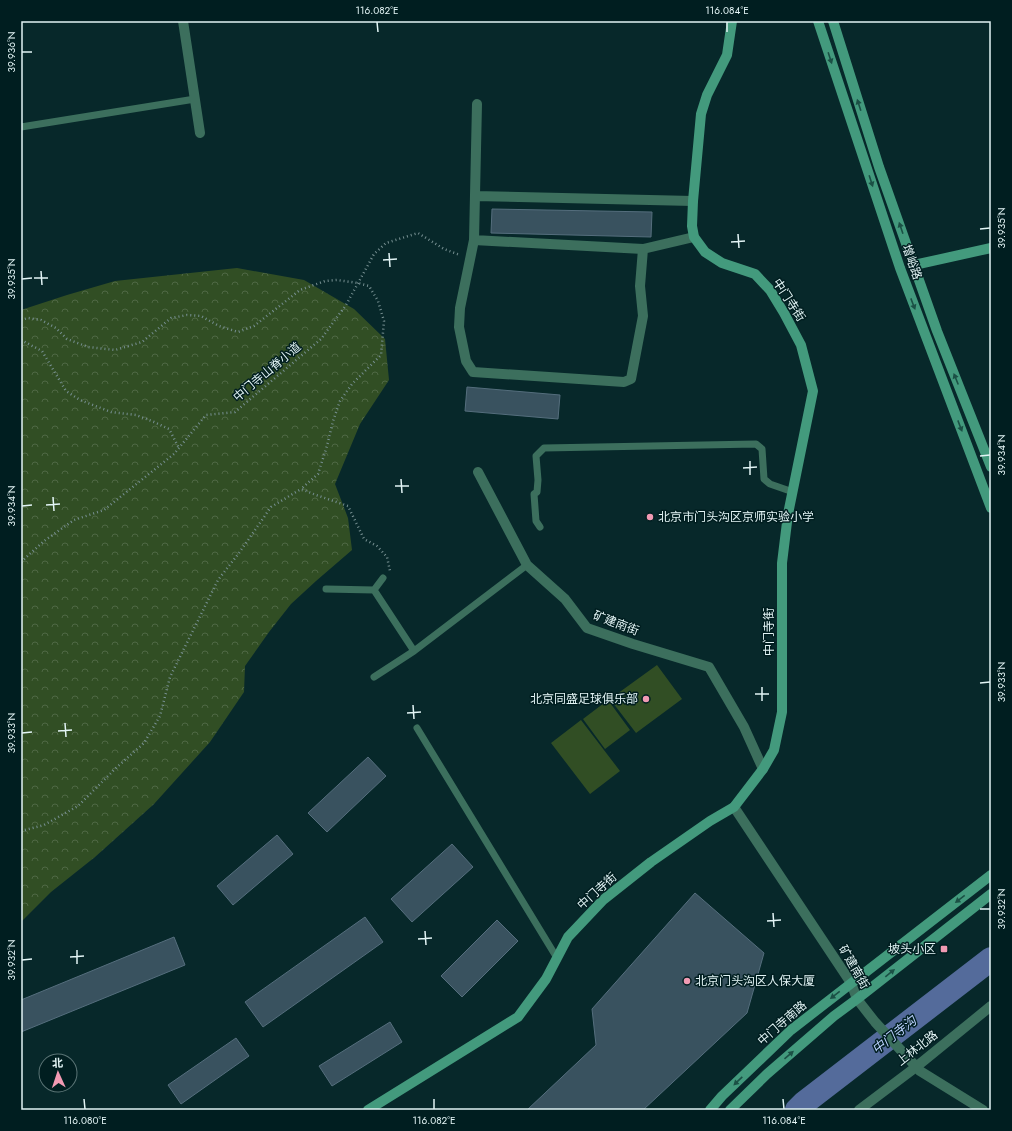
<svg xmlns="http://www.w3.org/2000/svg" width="1012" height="1131" font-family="Jost,'Noto Sans SC',sans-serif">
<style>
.forest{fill:url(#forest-crowns)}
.garden{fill:#314e24}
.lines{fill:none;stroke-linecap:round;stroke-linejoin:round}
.river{stroke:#546b9b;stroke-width:24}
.building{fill:#39525f;stroke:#556e7d}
.path{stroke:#779092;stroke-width:2.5;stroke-dasharray:1 3;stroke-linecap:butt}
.lane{stroke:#3c6f5d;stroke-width:7}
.street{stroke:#3c6f5d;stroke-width:10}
.secondary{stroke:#439a7d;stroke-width:10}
.oneway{fill:#1b5045}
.ticks{fill:none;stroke:#e2f4f5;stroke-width:1.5}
.poi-dot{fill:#f19ab3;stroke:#001e20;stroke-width:1.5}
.labels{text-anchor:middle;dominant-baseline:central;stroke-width:3;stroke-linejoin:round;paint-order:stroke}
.street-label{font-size:12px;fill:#e2f4f5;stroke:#001e20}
.poi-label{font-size:12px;fill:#e2f4f5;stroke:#001e20;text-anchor:start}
.water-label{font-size:13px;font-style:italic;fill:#b9cffb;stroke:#001e20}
.neatline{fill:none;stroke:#e2f4f5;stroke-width:1.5}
.ticks-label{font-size:10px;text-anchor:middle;fill:#e2f4f5}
</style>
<defs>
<pattern id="forest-crowns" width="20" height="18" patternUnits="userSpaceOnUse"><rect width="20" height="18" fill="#314e24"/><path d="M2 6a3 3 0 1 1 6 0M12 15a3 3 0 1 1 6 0" fill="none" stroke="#4f6844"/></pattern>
</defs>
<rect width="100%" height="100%" fill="#07282a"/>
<path class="forest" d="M 237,268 L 304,280 L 354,309 L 385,339 L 389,380 L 360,424 L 335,484 L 348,518 L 352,550 L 316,581 L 291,604 L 269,632 L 245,666 L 244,692 L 210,742 L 154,804 L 95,857 L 51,892 L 21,922 L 21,310 L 67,295 L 115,281 Z"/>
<path class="garden" d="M 657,665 L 682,699 L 636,733 L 610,699 Z
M 608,700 L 630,730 L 605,749 L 583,719 Z
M 581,720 L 620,771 L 590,794 L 551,743 Z"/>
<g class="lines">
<path class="river" d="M 797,1110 L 804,1103 L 991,959"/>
</g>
<path class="building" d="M 492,209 L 652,212 L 651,237 L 491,233 Z
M 467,387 L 560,395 L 558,419 L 465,411 Z
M 368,757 L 386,776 L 327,832 L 308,813 Z
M 277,835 L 293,854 L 233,905 L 217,886 Z
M 452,844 L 473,867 L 412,922 L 391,899 Z
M 695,893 L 764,953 L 747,1013 L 643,1110 L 527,1110 L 596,1045 L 592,1009 Z
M 365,917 L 383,942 L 263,1027 L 245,1002 Z
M 497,920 L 518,941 L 462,997 L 441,976 Z
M 174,937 L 185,965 L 21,1032 L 21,1000 Z
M 390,1022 L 402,1042 L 332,1086 L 319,1066 Z
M 236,1038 L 249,1056 L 181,1104 L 168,1085 Z"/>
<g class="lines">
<path class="path" d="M 21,320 L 28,318 L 41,320 L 56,328 L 67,339 L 88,347 L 115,350 L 142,342 L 171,318 L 187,315 L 201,316 L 219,326 L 238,332 L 254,326 L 300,290 L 325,281 L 337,280 L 358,283 L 369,286 L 378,301 L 384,321 L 381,355 L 352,384 L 340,401 L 333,421 L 327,446 L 318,474 L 301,489
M 21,340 L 42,351 L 66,391 L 80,400 L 111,412 L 136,415 L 154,422 L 169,429 L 179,448
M 21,562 L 44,541 L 74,520 L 104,510 L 174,454 L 206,415 L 235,412 L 321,339 L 346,305 L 374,254 L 386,243 L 418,233 L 444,249 L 460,255
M 21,831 L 44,825 L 78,806 L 116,768 L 144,743 L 160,716 L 170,677 L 218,580 L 239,553 L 271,507 L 301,489 L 316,495 L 348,506 L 364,539 L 377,546 L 387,557 L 390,571"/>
<path class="lane" d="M 21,127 L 195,99
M 540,527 L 536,521 L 534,494 L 537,492 L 538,480 L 536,456 L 544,448 L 756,444 L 762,449 L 764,479 L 770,484 L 793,492
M 383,578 L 374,590 L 414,651
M 326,589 L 374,590
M 374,677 L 414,651 L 527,565
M 417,728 L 557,958"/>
<path class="street" d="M 183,21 L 200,133
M 475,196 L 693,201
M 474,240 L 477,104
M 643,249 L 640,286 L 643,316 L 631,379 L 624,382 L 473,372 L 466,361 L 459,327 L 460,308 L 474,240 L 643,249 L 694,237
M 478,472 L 527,565 L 565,599 L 587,628 L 633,644 L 709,667 L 744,727 L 763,769
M 734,807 L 851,983 L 857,999 L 875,1022 L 920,1071 L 983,1110
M 859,1110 L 916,1067 L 991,1006"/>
<path class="secondary" d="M 818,21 L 900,268 L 991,508
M 833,21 L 879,167 L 937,331 L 991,467
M 914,265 L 991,248
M 368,1110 L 518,1017 L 546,979 L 568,937 L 603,900 L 651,862 L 710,821 L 734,807 L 763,769 L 774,750 L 782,712 L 782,563 L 788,514 L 813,391 L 801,345 L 784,313 L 770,290 L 755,274 L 722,263 L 705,252 L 694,237 L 692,226 L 693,201 L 701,114 L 707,95 L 727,55 L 732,21
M 710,1110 L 722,1096 L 791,1030 L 991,875
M 730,1110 L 767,1074 L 834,1016 L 857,999 L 991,894"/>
</g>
<defs><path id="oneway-solid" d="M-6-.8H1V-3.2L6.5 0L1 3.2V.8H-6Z"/></defs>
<g class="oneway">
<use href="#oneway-solid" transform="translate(830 58) rotate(72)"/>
<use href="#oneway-solid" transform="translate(859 105) rotate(-108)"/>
<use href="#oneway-solid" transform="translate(871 181) rotate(72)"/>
<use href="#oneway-solid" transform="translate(901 228) rotate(-109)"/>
<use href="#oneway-solid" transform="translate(913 304) rotate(69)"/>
<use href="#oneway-solid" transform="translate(956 379) rotate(-112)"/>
<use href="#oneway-solid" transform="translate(960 426) rotate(69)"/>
<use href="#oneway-solid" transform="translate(960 899) rotate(142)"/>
<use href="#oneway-solid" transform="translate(890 973) rotate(-39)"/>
<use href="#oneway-solid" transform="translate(835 995) rotate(142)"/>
<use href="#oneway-solid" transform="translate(789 1055) rotate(-41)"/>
<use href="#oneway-solid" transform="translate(738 1081) rotate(136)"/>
</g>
<path class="ticks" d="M 377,22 L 378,32M 727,22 L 727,32M 22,52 L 32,52M 980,229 L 990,228M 738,234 L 739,248M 731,242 L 745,241M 389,253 L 390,267M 383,260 L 397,259M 41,271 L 42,285M 34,278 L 48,278M 22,279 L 32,278M 980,456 L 990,455M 750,461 L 750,475M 743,468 L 757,467M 401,479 L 402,493M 395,486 L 409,486M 53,497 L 54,511M 46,505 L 60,504M 22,506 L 32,505M 980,683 L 990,682M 762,687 L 762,701M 755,694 L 769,694M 413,705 L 414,719M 407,713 L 421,712M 65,723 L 66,737M 58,731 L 72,730M 22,733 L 32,732M 980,909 L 990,909M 773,913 L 774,927M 767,921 L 781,920M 425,931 L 426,945M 418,939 L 432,938M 77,950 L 77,964M 70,957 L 84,956M 22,960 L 32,959M 84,1099 L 85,1109M 434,1099 L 434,1109M 783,1099 L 784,1109"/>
<g class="poi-dot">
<circle cx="650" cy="517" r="4"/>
<circle cx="646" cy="699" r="4"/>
<rect x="940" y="945" width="8" height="8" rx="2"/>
<circle cx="687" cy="981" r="4"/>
</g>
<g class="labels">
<g class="street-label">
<text transform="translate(912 262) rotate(71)">增峪路</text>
<text transform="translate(789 300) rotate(57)">中门寺街</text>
<text transform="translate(267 372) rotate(-40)">中门寺山脊小道</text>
<text transform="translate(616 623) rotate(21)">矿建南街</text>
<text transform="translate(769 632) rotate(-90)">中门寺街</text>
<text transform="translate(597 891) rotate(-42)">中门寺街</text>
<text transform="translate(854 967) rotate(60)">矿建南街</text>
<text transform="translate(782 1023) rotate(-41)">中门寺南路</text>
<text transform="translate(917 1048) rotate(-38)">上林北路</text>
</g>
<g class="poi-label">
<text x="658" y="517">北京市门头沟区京师实验小学</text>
<text x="638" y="699" text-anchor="end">北京同盛足球俱乐部</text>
<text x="936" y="949" text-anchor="end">坡头小区</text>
<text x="695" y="981">北京门头沟区人保大厦</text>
</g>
<g class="water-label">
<text transform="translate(894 1035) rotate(-38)">中门寺沟</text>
</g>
</g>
<rect width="1012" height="1131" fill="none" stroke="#001e20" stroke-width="44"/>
<g transform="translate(58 1073) rotate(357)"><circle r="19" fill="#001e20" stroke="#5a7475"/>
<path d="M0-3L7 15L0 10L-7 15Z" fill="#f19ab3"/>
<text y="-6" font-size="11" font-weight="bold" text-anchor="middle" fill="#e2f4f5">北</text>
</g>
<rect x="22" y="22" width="968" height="1087" class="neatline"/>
<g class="ticks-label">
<text x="377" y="14">116.082°E</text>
<text x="727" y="14">116.084°E</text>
<text transform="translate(11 52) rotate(-90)" y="4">39.936°N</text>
<text transform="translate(1001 228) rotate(-90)" y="4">39.935°N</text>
<text transform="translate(11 279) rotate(-90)" y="4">39.935°N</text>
<text transform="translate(1001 455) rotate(-90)" y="4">39.934°N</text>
<text transform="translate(11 506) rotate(-90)" y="4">39.934°N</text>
<text transform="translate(1001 682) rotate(-90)" y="4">39.933°N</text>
<text transform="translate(11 733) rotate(-90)" y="4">39.933°N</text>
<text transform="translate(1001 909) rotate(-90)" y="4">39.932°N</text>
<text transform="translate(11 960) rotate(-90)" y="4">39.932°N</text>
<text x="85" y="1124">116.080°E</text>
<text x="434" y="1124">116.082°E</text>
<text x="784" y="1124">116.084°E</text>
</g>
</svg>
